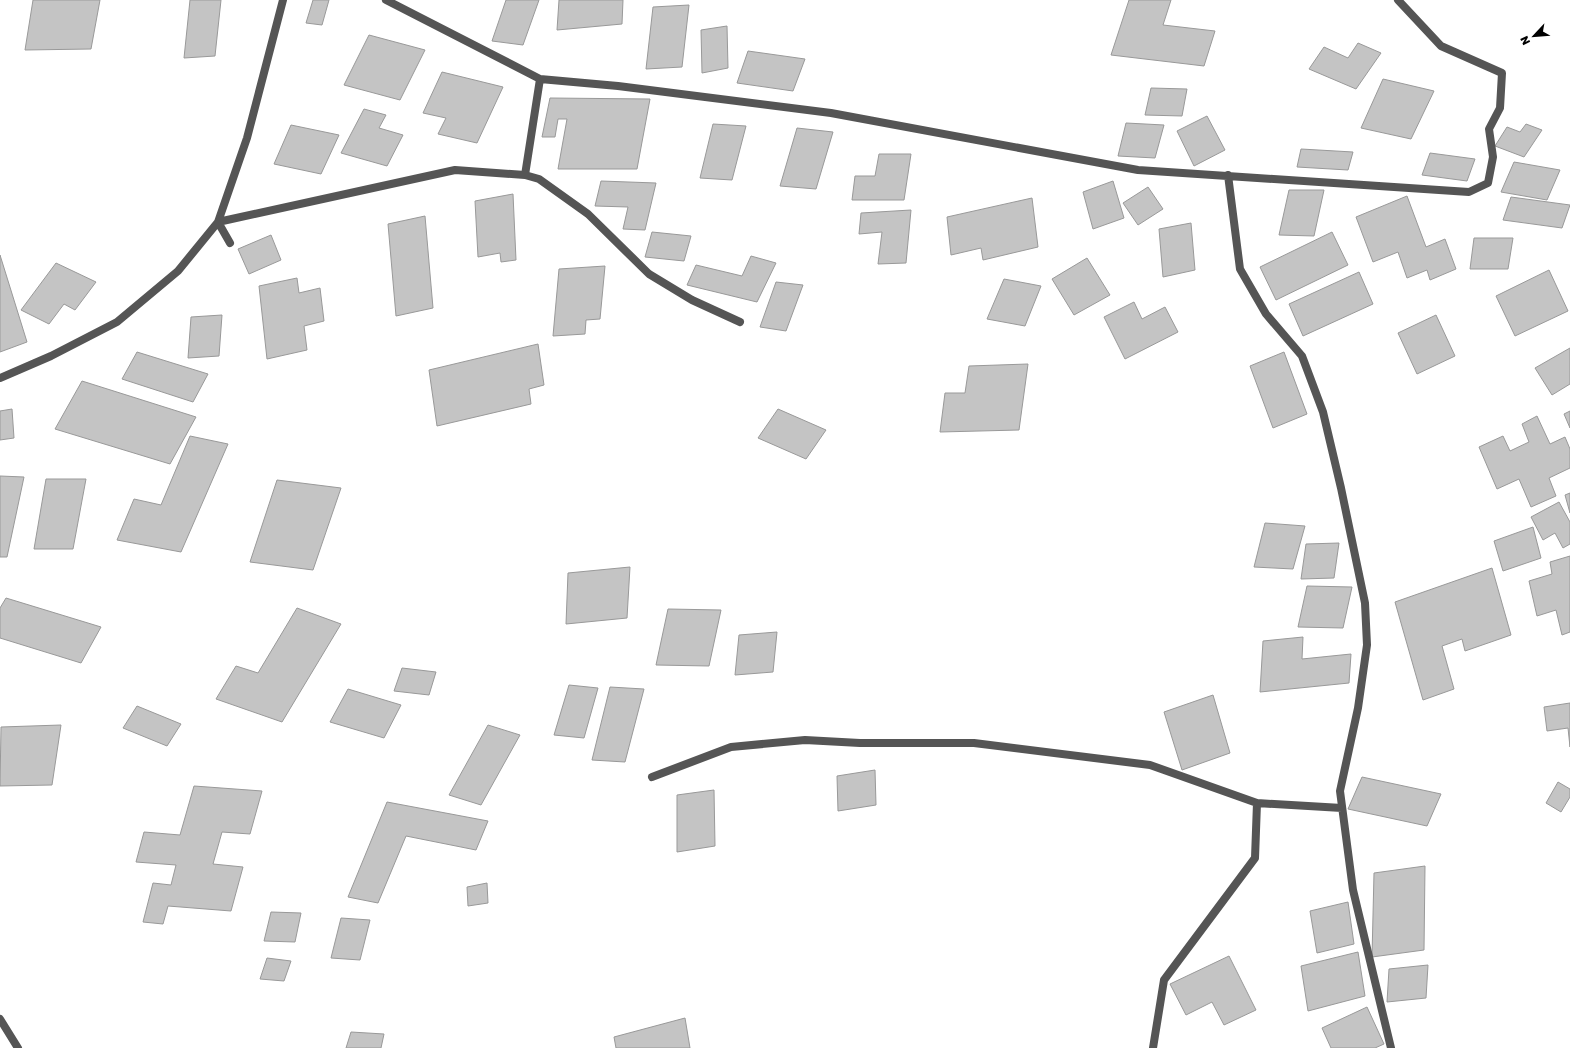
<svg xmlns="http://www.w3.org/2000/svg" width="1570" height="1048" font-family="'Golos Text',sans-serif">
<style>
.building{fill:#c4c4c4;stroke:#999}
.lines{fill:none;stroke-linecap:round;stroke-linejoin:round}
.minor{stroke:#555;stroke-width:8}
.tertiary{stroke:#555;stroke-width:8}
</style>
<rect width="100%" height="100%" fill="#fff"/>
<path class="building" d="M 33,0 L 100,0 L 91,49 L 25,50 Z
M 190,0 L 221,0 L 215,56 L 184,58 Z
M 313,0 L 329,0 L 322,25 L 306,23 Z
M 506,0 L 539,0 L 523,45 L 492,41 Z
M 559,0 L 623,0 L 622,24 L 557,30 Z
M 1129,0 L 1171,0 L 1163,25 L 1215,31 L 1204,66 L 1111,55 Z
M 689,5 L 682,67 L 646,69 L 653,7 Z
M 727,26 L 728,68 L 702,73 L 701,30 Z
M 369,35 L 425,50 L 400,100 L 344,85 Z
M 1358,43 L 1381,53 L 1356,89 L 1309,69 L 1324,47 L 1348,58 Z
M 748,51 L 805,59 L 793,91 L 737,83 Z
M 442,72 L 503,87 L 477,143 L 438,134 L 446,118 L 423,113 Z
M 1383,79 L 1434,91 L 1411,139 L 1361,128 Z
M 1151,88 L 1187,89 L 1182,116 L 1145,115 Z
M 550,98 L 650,99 L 637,169 L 558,169 L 567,119 L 558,119 L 555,137 L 542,137 Z
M 364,109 L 386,115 L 379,128 L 403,135 L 387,166 L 341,153 Z
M 1207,116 L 1225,150 L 1194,166 L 1177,131 Z
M 1126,123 L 1164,125 L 1155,158 L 1118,156 Z
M 713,124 L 746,126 L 732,180 L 700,178 Z
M 1526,124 L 1542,130 L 1524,157 L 1495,146 L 1507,127 L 1520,132 Z
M 291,125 L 339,135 L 321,174 L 274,164 Z
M 797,128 L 833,132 L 816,189 L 780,186 Z
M 1301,149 L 1353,152 L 1348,170 L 1297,167 Z
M 1430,153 L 1475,159 L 1467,181 L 1422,175 Z
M 879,154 L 911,154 L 904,200 L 852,200 L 855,176 L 875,176 Z
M 1514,162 L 1560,170 L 1547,200 L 1501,192 Z
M 601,181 L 656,183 L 645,230 L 623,229 L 628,207 L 595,206 Z
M 1113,181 L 1124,218 L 1093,229 L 1083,192 Z
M 1148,187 L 1163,209 L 1138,225 L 1123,203 Z
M 1289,190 L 1324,190 L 1314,236 L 1279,235 Z
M 513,194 L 516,260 L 501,262 L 500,253 L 478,257 L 475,201 Z
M 1407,196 L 1426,247 L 1445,239 L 1456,269 L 1430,280 L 1427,270 L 1407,278 L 1398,252 L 1373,262 L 1356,217 Z
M 1511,197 L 1570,205 L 1562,228 L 1503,220 Z
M 1032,198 L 1038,247 L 983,260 L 981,248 L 951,255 L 947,217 Z
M 911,210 L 906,263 L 878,264 L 882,232 L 859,234 L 861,213 Z
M 425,216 L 433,308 L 396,316 L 388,224 Z
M 1191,223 L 1195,270 L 1163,277 L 1159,229 Z
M 652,232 L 691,236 L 684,261 L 645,257 Z
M 1332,232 L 1348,265 L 1276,300 L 1260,267 Z
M 271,235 L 281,260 L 249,274 L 238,249 Z
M 1474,238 L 1513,238 L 1508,269 L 1470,269 Z
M 0,255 L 27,342 L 0,352 Z
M 751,256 L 776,263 L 757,302 L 687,285 L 696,265 L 742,276 Z
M 1087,258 L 1110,295 L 1074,315 L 1052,279 Z
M 56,263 L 96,282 L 75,310 L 64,304 L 49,324 L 21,310 Z
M 605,266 L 600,319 L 586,320 L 585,334 L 553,336 L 559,269 Z
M 1549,270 L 1568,311 L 1515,336 L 1496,296 Z
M 1359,272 L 1373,304 L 1303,336 L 1289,304 Z
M 297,278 L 299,293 L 320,288 L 324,321 L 304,326 L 307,350 L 267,359 L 259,286 Z
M 1004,279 L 1041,286 L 1025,326 L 987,319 Z
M 776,282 L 803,285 L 786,331 L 760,327 Z
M 1134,302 L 1142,319 L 1165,307 L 1178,332 L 1125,359 L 1104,317 Z
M 222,315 L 219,356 L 188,358 L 191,317 Z
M 1436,315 L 1455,356 L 1417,374 L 1398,333 Z
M 538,344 L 544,385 L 529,389 L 531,404 L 437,426 L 429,370 Z
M 1570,348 L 1570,384 L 1552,395 L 1535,368 Z
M 137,352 L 208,374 L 193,402 L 122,379 Z
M 1284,352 L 1307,414 L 1273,428 L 1250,366 Z
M 1028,364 L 1019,430 L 940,432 L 945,393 L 965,393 L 969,366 Z
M 82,381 L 196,417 L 170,464 L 55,429 Z
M 12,409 L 14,438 L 0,440 L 0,411 Z
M 778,409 L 826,430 L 806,459 L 758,438 Z
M 1570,411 L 1570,428 L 1564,414 Z
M 1537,416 L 1550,444 L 1565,437 L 1570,449 L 1570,468 L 1549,478 L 1556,496 L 1531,507 L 1519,479 L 1497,489 L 1479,447 L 1503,436 L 1510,451 L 1529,442 L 1522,424 Z
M 190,436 L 228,444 L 181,552 L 117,540 L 134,499 L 161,505 Z
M 0,476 L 24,477 L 7,557 L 0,557 Z
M 46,479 L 86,479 L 73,549 L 34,549 Z
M 277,480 L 341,488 L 313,570 L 250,562 Z
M 1570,493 L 1570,513 L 1565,495 Z
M 1559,502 L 1570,522 L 1570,544 L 1563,548 L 1555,533 L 1543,540 L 1531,517 Z
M 1265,523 L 1305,526 L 1293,569 L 1254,567 Z
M 1533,527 L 1541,558 L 1503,571 L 1494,541 Z
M 1339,543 L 1334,578 L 1301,579 L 1306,544 Z
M 1570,556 L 1570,632 L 1562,635 L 1556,610 L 1537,616 L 1529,581 L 1552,574 L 1550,562 Z
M 630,567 L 627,618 L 566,624 L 568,573 Z
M 1492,568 L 1511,635 L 1465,651 L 1462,639 L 1442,646 L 1454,689 L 1423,700 L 1395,602 Z
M 1307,586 L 1352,587 L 1343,628 L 1298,627 Z
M 6,598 L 101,627 L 81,663 L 0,638 L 0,608 Z
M 297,608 L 341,624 L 282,722 L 216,699 L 236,666 L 258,673 Z
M 668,609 L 721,610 L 709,666 L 656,665 Z
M 777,632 L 773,672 L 735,675 L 739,635 Z
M 1303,637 L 1302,659 L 1351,654 L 1349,683 L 1260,692 L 1263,641 Z
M 402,668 L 436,672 L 429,695 L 394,691 Z
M 569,685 L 598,688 L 584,738 L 554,735 Z
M 610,687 L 644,689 L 625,762 L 592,760 Z
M 348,689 L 401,705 L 384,738 L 330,722 Z
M 1213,695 L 1230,753 L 1182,770 L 1164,712 Z
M 1570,703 L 1570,747 L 1568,728 L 1547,731 L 1544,707 Z
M 137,706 L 181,724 L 167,746 L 123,728 Z
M 61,725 L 52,785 L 0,786 L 1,727 Z
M 488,725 L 520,735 L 481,805 L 449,795 Z
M 875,770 L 876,805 L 838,811 L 837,776 Z
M 1362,777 L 1441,794 L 1427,826 L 1348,809 Z
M 1558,782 L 1570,789 L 1570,797 L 1561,812 L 1546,803 Z
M 194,786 L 262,791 L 250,834 L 222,832 L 213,864 L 243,867 L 231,911 L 168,906 L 163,924 L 143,922 L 153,883 L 171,885 L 176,865 L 136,862 L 144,832 L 180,835 Z
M 714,790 L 715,846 L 677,852 L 677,795 Z
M 387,802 L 488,821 L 476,850 L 406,836 L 378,903 L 348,897 Z
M 1425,866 L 1424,950 L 1372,957 L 1374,873 Z
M 487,883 L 488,903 L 468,906 L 467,887 Z
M 1348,902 L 1354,944 L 1317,953 L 1310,911 Z
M 271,912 L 301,913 L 295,942 L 264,941 Z
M 341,918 L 370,920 L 360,960 L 331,958 Z
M 1358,952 L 1365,996 L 1308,1011 L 1301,966 Z
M 1229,956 L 1256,1010 L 1224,1025 L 1212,1002 L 1186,1015 L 1170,984 Z
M 267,958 L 291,961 L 284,981 L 260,979 Z
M 1428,965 L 1426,998 L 1387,1002 L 1389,969 Z
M 1367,1007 L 1384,1044 L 1375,1048 L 1331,1048 L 1322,1028 Z
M 685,1018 L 690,1048 L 616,1048 L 614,1037 Z
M 351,1032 L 384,1034 L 381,1048 L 346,1048 Z"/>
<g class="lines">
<path class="minor" d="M 386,0 L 540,79 L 618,86 L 831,113 L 1138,170 L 1469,192 L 1488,183 L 1493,157 L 1489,129 L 1500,108 L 1502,73 L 1441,46 L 1398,0
M 525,175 L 540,79
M 1228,175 L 1240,269 L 1266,314 L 1302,356 L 1323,412 L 1341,488 L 1365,603 L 1367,645 L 1358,708 L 1340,791 L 1353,890 L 1391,1048
M 230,243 L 218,222 L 455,170 L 525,175 L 539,179 L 588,214 L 649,274 L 692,300 L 740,322
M 0,378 L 51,356 L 117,322 L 178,271 L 218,222 L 247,138 L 283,0
M 652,777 L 731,747 L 805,740 L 860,743 L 974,743 L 1150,765 L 1257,803 L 1342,808
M 1153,1048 L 1164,980 L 1255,858 L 1257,803"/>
<path class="tertiary" d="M 0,1019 L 18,1048"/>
</g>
<g transform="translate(1534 36) rotate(244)" stroke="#ffffff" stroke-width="3" paint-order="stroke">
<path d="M0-3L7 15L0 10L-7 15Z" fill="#000000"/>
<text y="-6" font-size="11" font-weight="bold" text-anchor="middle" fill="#000000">N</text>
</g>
</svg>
